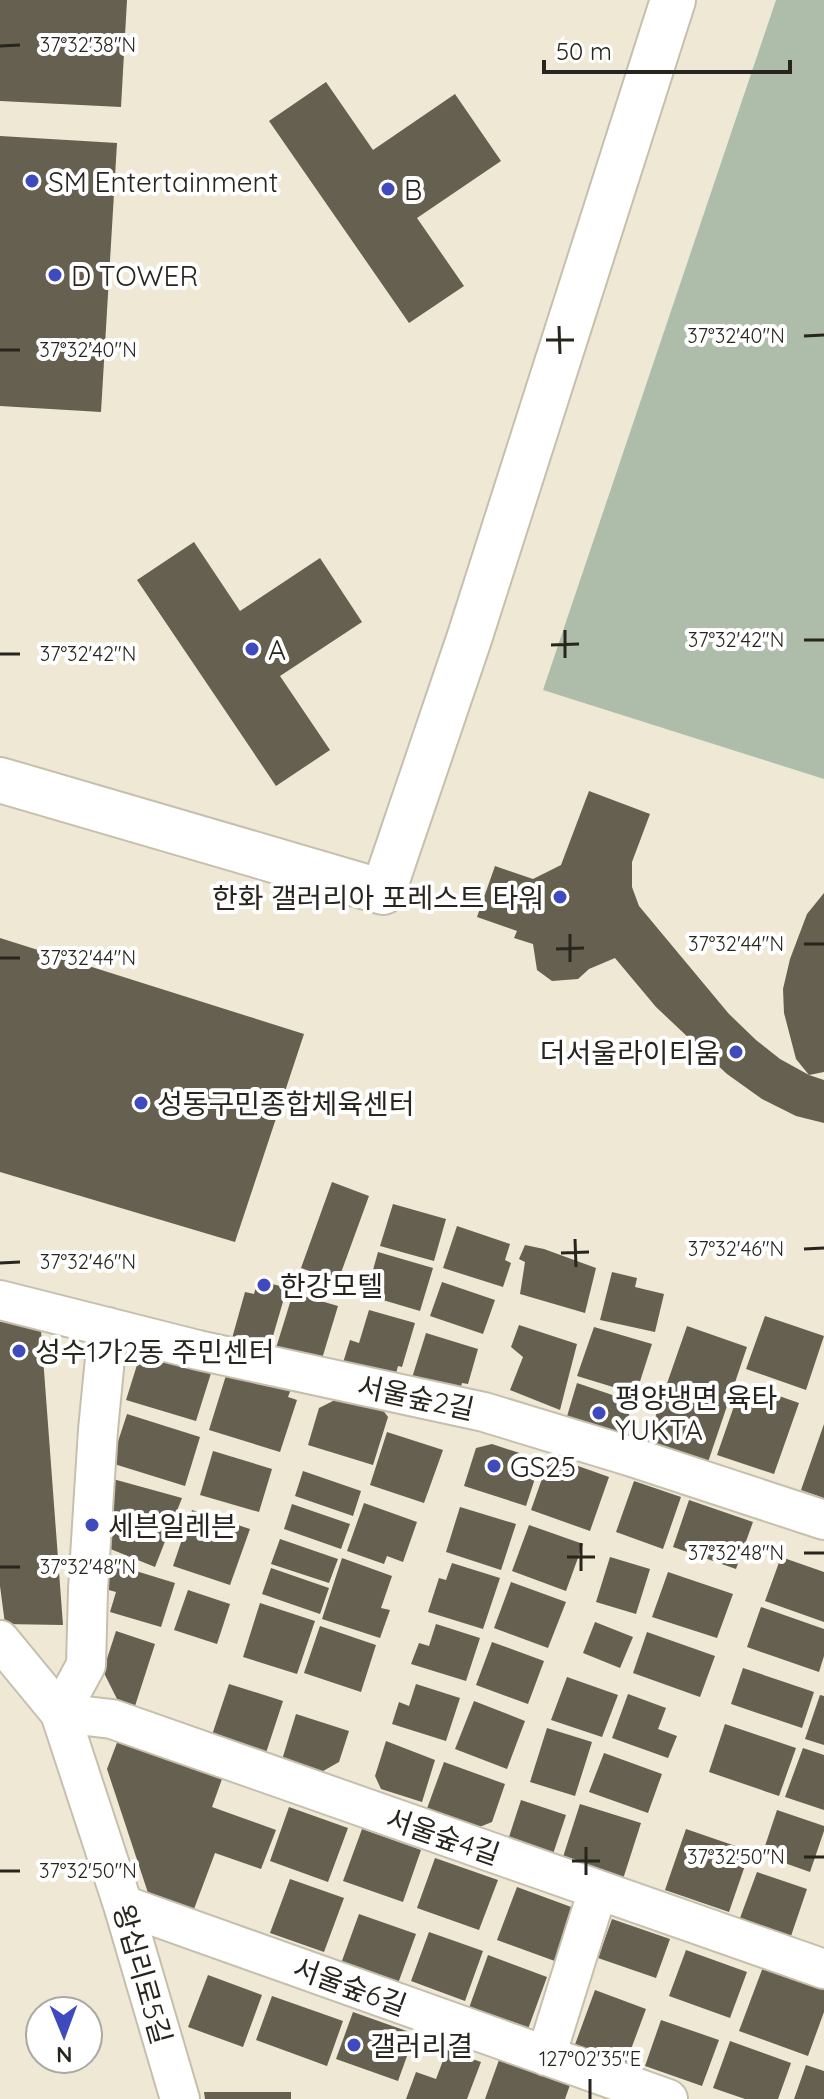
<svg xmlns="http://www.w3.org/2000/svg" width="824" height="2099" font-family="Quicksand,'Noto Sans KR',sans-serif">
<style>
.green{fill:#adbdaa}
.building{fill:#65604f}
.lines{fill:none;stroke-linecap:round;stroke-linejoin:round}
.street-casing{stroke:#c5c0ad;stroke-width:42}
.secondary-casing{stroke:#c5c0ad;stroke-width:48}
.street{stroke:#fff;stroke-width:38}
.secondary{stroke:#fff;stroke-width:44}
.ticks{fill:none;stroke:#27251d;stroke-width:3}
.poi-dot{fill:#3e4abd;stroke:#fff;stroke-width:3}
.labels{text-anchor:middle;dominant-baseline:central;stroke-width:8;stroke-linejoin:round;paint-order:stroke}
.poi-label{font-size:28px;fill:#27251d;stroke:#fff;text-anchor:start}
.street-label{font-size:28px;fill:#27251d;stroke:#fff}
.ticks-label{font-size:20px;text-anchor:middle;fill:#27251d;stroke:#fff;stroke-width:8;stroke-linejoin:round;paint-order:stroke}
</style>
<rect width="100%" height="100%" fill="#eee8d5"/>
<path class="green" d="M 776,0 L 824,0 L 824,779 L 543,690 Z"/>
<path class="building" d="M 0,0 L 127,0 L 121,107 L 0,101 Z
M 326,82 L 373,150 L 455,94 L 501,161 L 417,218 L 464,286 L 409,323 L 269,121 Z
M 0,136 L 117,143 L 101,412 L 0,406 Z
M 194,542 L 240,611 L 320,558 L 362,622 L 280,676 L 330,750 L 276,786 L 137,580 Z
M 589,791 L 650,814 L 632,862 L 632,887 L 639,906 L 729,1014 L 756,1040 L 780,1059 L 809,1075 L 796,1059 L 784,1013 L 783,989 L 790,959 L 807,914 L 824,893 L 824,1072 L 809,1075 L 824,1080 L 824,1123 L 796,1116 L 762,1099 L 727,1074 L 656,1007 L 615,958 L 589,969 L 578,979 L 552,981 L 537,970 L 533,944 L 514,938 L 517,931 L 477,917 L 495,866 L 533,879 L 561,865 Z
M 0,938 L 304,1034 L 235,1242 L 0,1172 Z
M 332,1182 L 369,1196 L 338,1281 L 301,1268 Z
M 393,1204 L 446,1219 L 434,1261 L 380,1246 Z
M 457,1226 L 510,1244 L 505,1260 L 511,1263 L 503,1287 L 443,1268 Z
M 525,1245 L 544,1249 L 596,1268 L 585,1313 L 520,1294 L 525,1262 L 519,1259 Z
M 378,1252 L 433,1268 L 420,1311 L 366,1295 Z
M 612,1272 L 637,1278 L 635,1287 L 664,1294 L 655,1332 L 600,1320 Z
M 258,1280 L 287,1288 L 268,1353 L 231,1342 L 245,1292 L 254,1294 Z
M 442,1282 L 495,1300 L 483,1334 L 430,1316 Z
M 293,1293 L 338,1306 L 321,1362 L 276,1348 Z
M 369,1310 L 415,1323 L 402,1367 L 398,1366 L 394,1381 L 342,1366 L 350,1340 L 359,1343 Z
M 765,1316 L 824,1336 L 806,1390 L 746,1369 Z
M 40,1317 L 63,1625 L 5,1624 L 0,1586 L 0,1322 Z
M 519,1325 L 577,1344 L 560,1410 L 510,1390 L 523,1357 L 511,1347 Z
M 687,1326 L 747,1347 L 708,1462 L 647,1441 Z
M 594,1327 L 652,1344 L 636,1394 L 577,1376 Z
M 426,1333 L 478,1349 L 468,1384 L 462,1383 L 459,1395 L 411,1381 Z
M 142,1349 L 212,1370 L 196,1421 L 126,1400 Z
M 228,1369 L 291,1389 L 288,1397 L 297,1400 L 280,1452 L 209,1430 Z
M 577,1383 L 633,1402 L 621,1439 L 565,1423 Z
M 742,1383 L 799,1403 L 774,1474 L 717,1455 Z
M 343,1396 L 382,1409 L 388,1417 L 373,1465 L 308,1445 L 319,1408 Z
M 127,1414 L 200,1437 L 185,1486 L 111,1463 Z
M 824,1424 L 824,1498 L 801,1490 Z
M 387,1432 L 443,1450 L 424,1503 L 370,1485 Z
M 492,1444 L 541,1460 L 526,1506 L 464,1486 L 476,1448 Z
M 213,1451 L 272,1469 L 259,1512 L 200,1495 Z
M 550,1456 L 609,1477 L 590,1531 L 531,1510 Z
M 303,1471 L 361,1491 L 353,1516 L 295,1496 Z
M 102,1476 L 182,1498 L 155,1567 L 98,1544 Z
M 634,1481 L 681,1497 L 663,1549 L 616,1532 Z
M 689,1500 L 753,1522 L 736,1569 L 673,1547 Z
M 364,1503 L 417,1522 L 403,1562 L 387,1556 L 384,1564 L 347,1551 Z
M 292,1504 L 350,1524 L 341,1549 L 284,1529 Z
M 460,1507 L 516,1524 L 501,1570 L 446,1552 Z
M 192,1510 L 250,1529 L 230,1585 L 173,1566 Z
M 529,1525 L 583,1544 L 566,1591 L 512,1571 Z
M 280,1539 L 338,1559 L 329,1583 L 271,1564 Z
M 610,1557 L 650,1569 L 636,1614 L 596,1602 Z
M 781,1557 L 824,1572 L 824,1622 L 765,1601 Z
M 342,1558 L 392,1576 L 381,1608 L 390,1610 L 380,1638 L 322,1619 Z
M 452,1563 L 500,1578 L 483,1629 L 428,1612 L 439,1578 L 446,1580 Z
M 113,1564 L 175,1583 L 161,1627 L 110,1612 L 116,1592 L 105,1589 Z
M 271,1568 L 329,1588 L 320,1614 L 262,1594 Z
M 668,1572 L 733,1594 L 717,1638 L 652,1617 Z
M 511,1582 L 566,1602 L 548,1648 L 494,1628 Z
M 188,1590 L 230,1604 L 217,1644 L 174,1630 Z
M 260,1603 L 315,1621 L 297,1674 L 243,1657 Z
M 761,1607 L 824,1629 L 824,1656 L 819,1672 L 747,1647 Z
M 595,1622 L 633,1637 L 620,1668 L 583,1653 Z
M 436,1624 L 480,1638 L 466,1681 L 411,1664 L 419,1643 L 429,1646 Z
M 320,1626 L 376,1645 L 361,1692 L 304,1673 Z
M 116,1631 L 155,1644 L 135,1706 L 117,1699 L 103,1671 Z
M 647,1632 L 715,1656 L 700,1697 L 633,1673 Z
M 492,1642 L 544,1661 L 528,1704 L 476,1685 Z
M 743,1668 L 814,1692 L 802,1728 L 731,1704 Z
M 567,1677 L 618,1695 L 602,1737 L 551,1720 Z
M 229,1684 L 283,1701 L 265,1756 L 211,1738 Z
M 416,1684 L 460,1698 L 446,1741 L 392,1724 L 399,1702 L 409,1706 Z
M 628,1694 L 666,1708 L 658,1729 L 677,1736 L 668,1758 L 612,1738 Z
M 820,1695 L 824,1696 L 824,1745 L 805,1739 Z
M 474,1701 L 525,1721 L 507,1769 L 455,1749 Z
M 296,1714 L 349,1731 L 339,1762 L 316,1775 L 281,1763 Z
M 725,1724 L 796,1748 L 779,1796 L 709,1772 Z
M 547,1728 L 592,1742 L 575,1796 L 530,1782 Z
M 118,1740 L 222,1779 L 212,1807 L 276,1830 L 261,1869 L 215,1853 L 188,1925 L 155,1914 L 107,1769 Z
M 386,1741 L 435,1760 L 422,1802 L 381,1789 L 375,1776 Z
M 803,1748 L 824,1755 L 824,1810 L 785,1797 Z
M 604,1753 L 662,1774 L 648,1813 L 589,1792 Z
M 444,1762 L 505,1784 L 492,1822 L 472,1830 L 425,1814 Z
M 521,1800 L 566,1815 L 553,1854 L 508,1840 Z
M 580,1804 L 641,1823 L 623,1879 L 562,1860 Z
M 289,1807 L 348,1828 L 328,1882 L 270,1861 Z
M 777,1810 L 824,1826 L 824,1831 L 810,1872 L 762,1855 Z
M 362,1829 L 421,1850 L 403,1902 L 343,1881 Z
M 686,1829 L 750,1851 L 729,1912 L 665,1890 Z
M 435,1858 L 498,1880 L 479,1930 L 417,1908 Z
M 757,1872 L 807,1889 L 791,1936 L 740,1918 Z
M 290,1879 L 344,1898 L 324,1952 L 270,1933 Z
M 517,1887 L 582,1911 L 563,1964 L 497,1940 Z
M 359,1914 L 416,1934 L 396,1989 L 339,1969 Z
M 612,1919 L 670,1939 L 656,1978 L 598,1958 Z
M 429,1932 L 483,1951 L 465,2001 L 411,1981 Z
M 686,1950 L 747,1972 L 730,2018 L 669,1996 Z
M 488,1955 L 547,1977 L 528,2029 L 469,2008 Z
M 763,1967 L 824,1990 L 824,2012 L 808,2056 L 739,2031 Z
M 208,1975 L 262,1995 L 243,2047 L 188,2027 Z
M 595,1990 L 646,2009 L 624,2068 L 573,2050 Z
M 272,1996 L 343,2021 L 327,2066 L 256,2040 Z
M 353,2012 L 415,2034 L 398,2081 L 336,2059 Z
M 661,2020 L 719,2040 L 702,2086 L 645,2066 Z
M 730,2041 L 791,2063 L 778,2099 L 745,2099 L 713,2088 Z
M 447,2050 L 481,2062 L 467,2099 L 406,2099 L 416,2072 L 436,2079 Z
M 499,2060 L 570,2085 L 565,2099 L 485,2099 Z
M 806,2065 L 824,2071 L 824,2099 L 794,2099 Z
M 204,2092 L 291,2092 L 291,2099 L 205,2099 Z"/>
<g class="lines">
<g class="street-casing">
<path id="street" d="M 0,1300 L 198,1350 L 484,1412 L 629,1456 L 824,1520
M 108,1327 L 98,1430 L 88,1589 L 86,1665 L 60,1713 L 112,1719 L 824,1969
M 0,1640 L 60,1713 L 123,1905 L 180,2099
M 123,1905 L 668,2099
M 546,2056 L 598,1890"/>
</g>
<g class="secondary-casing">
<path id="secondary" d="M 0,780 L 383,892 L 470,636 L 673,0"/>
</g>
<use href="#street" class="street"/>
<use href="#secondary" class="secondary"/>
</g>
<path class="ticks" d="M 0,46 L 20,45M 559,326 L 560,354M 804,336 L 824,335M 546,340 L 574,340M 0,350 L 20,350M 565,630 L 565,658M 804,640 L 824,640M 551,645 L 579,644M 0,654 L 20,654M 570,934 L 570,962M 804,944 L 824,944M 556,949 L 584,948M 0,958 L 20,958M 575,1239 L 576,1267M 804,1249 L 824,1248M 561,1253 L 589,1252M 0,1263 L 20,1262M 581,1543 L 581,1571M 804,1553 L 824,1553M 567,1557 L 595,1557M 0,1567 L 20,1567M 586,1847 L 586,1875M 804,1857 L 824,1857M 572,1861 L 600,1861M 0,1871 L 20,1871M 590,2079 L 590,2099"/>
<g class="poi-dot">
<circle cx="32" cy="181" r="8"/>
<circle cx="388" cy="189" r="8"/>
<circle cx="55" cy="275" r="8"/>
<circle cx="252" cy="649" r="8"/>
<circle cx="560" cy="897" r="8"/>
<circle cx="736" cy="1052" r="8"/>
<circle cx="141" cy="1103" r="8"/>
<circle cx="264" cy="1285" r="8"/>
<circle cx="19" cy="1351" r="8"/>
<circle cx="599" cy="1413" r="8"/>
<circle cx="494" cy="1466" r="8"/>
<circle cx="92" cy="1525" r="8"/>
<circle cx="354" cy="2045" r="8"/>
</g>
<g class="labels">
<g class="poi-label">
<text x="48" y="181">SM Entertainment</text>
<text x="404" y="189">B</text>
<text x="71" y="275">D TOWER</text>
<text x="268" y="649">A</text>
<text x="544" y="897" text-anchor="end">한화 갤러리아 포레스트 타워</text>
<text x="720" y="1052" text-anchor="end">더서울라이티움</text>
<text x="157" y="1103">성동구민종합체육센터</text>
<text x="280" y="1285">한강모텔</text>
<text x="35" y="1351">성수1가2동 주민센터</text>
<text x="615" y="1397">평양냉면 육타<tspan x="615" dy="32">YUKTA</tspan></text>
<text x="510" y="1466">GS25</text>
<text x="108" y="1525">세븐일레븐</text>
<text x="370" y="2045">갤러리결</text>
</g>
<g class="street-label">
<text transform="translate(416 1397) rotate(12)">서울숲2길</text>
<text transform="translate(443 1836) rotate(19)">서울숲4길</text>
<text transform="translate(143 1974) rotate(74)">왕십리로5길</text>
<text transform="translate(350 1986) rotate(20)">서울숲6길</text>
</g>
</g>
<g class="ticks-label">
<text x="88" y="52">37°32'38"N</text>
<text x="736" y="343">37°32'40"N</text>
<text x="88" y="357">37°32'40"N</text>
<text x="736" y="647">37°32'42"N</text>
<text x="88" y="661">37°32'42"N</text>
<text x="736" y="951">37°32'44"N</text>
<text x="88" y="965">37°32'44"N</text>
<text x="736" y="1256">37°32'46"N</text>
<text x="88" y="1269">37°32'46"N</text>
<text x="736" y="1560">37°32'48"N</text>
<text x="88" y="1574">37°32'48"N</text>
<text x="736" y="1864">37°32'50"N</text>
<text x="88" y="1878">37°32'50"N</text>
<text x="590" y="2066">127°02'35"E</text>
</g>
<g transform="translate(64 2035) rotate(179)"><circle r="38" fill="#ffffff" stroke="#a9a8a5" stroke-width="2"/>
<path d="M0-6L14 30L0 20L-14 30Z" fill="#3e4abd"/>
<text y="-12" font-size="22" font-weight="bold" text-anchor="middle" fill="#27251d">N</text>
</g>
<path d="M544 60v12h246v-12" fill="none" stroke="#27251d" stroke-width="4"/>
<text x="556" y="60" font-size="24" fill="#27251d" stroke="#ffffff" stroke-width="6" paint-order="stroke">50 m</text>
</svg>
